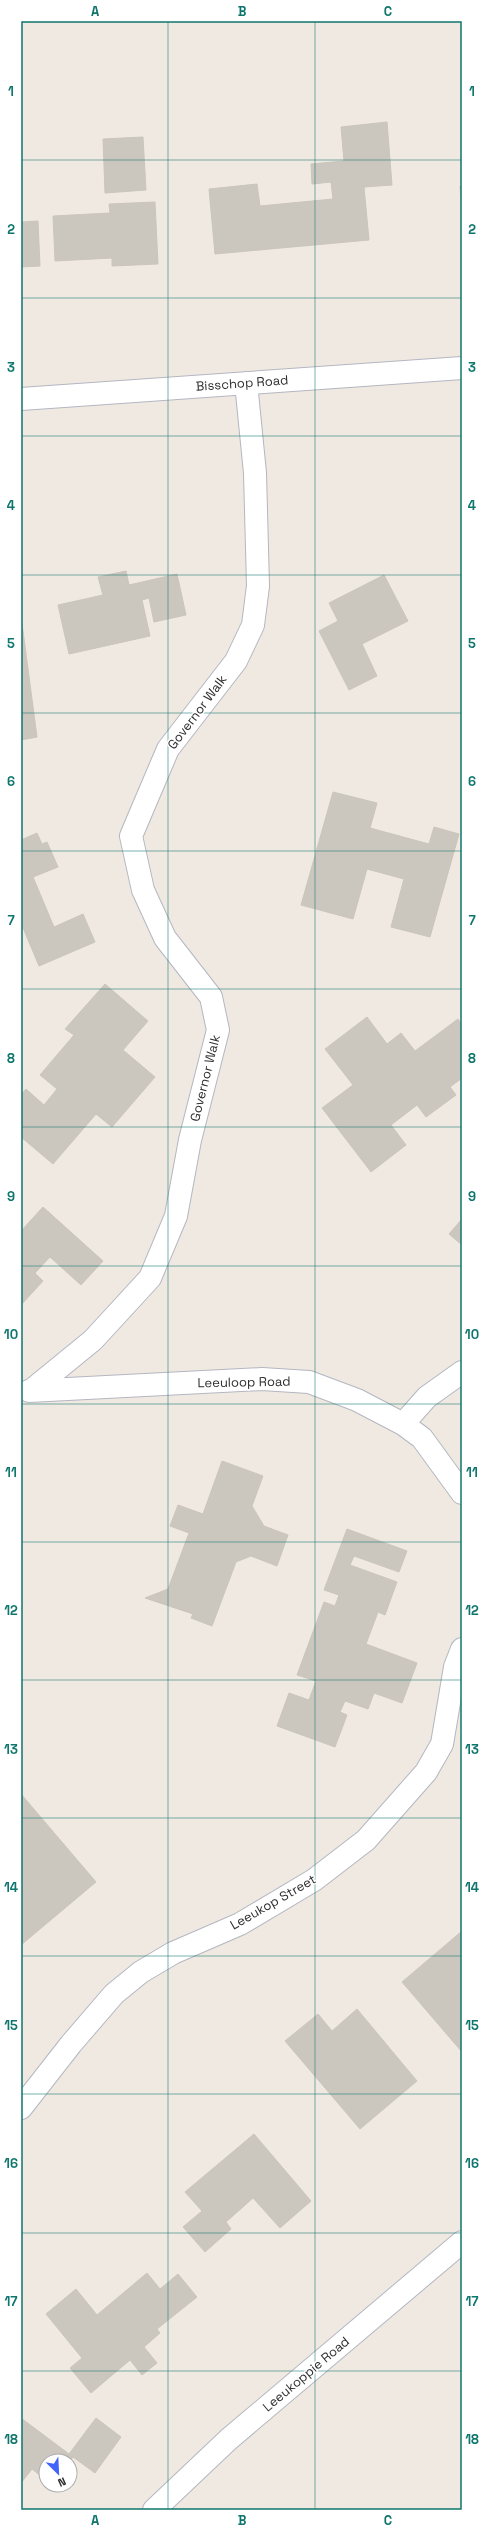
<svg xmlns="http://www.w3.org/2000/svg" width="483" height="2531" font-family="'Space Grotesk',sans-serif">
<style>
.building{fill:#cbc7bf;stroke:#cbc5ba}
.lines{fill:none;stroke-linecap:round;stroke-linejoin:round}
.street-casing{stroke:#b4b7c1;stroke-width:24}
.street{stroke:#fff;stroke-width:22}
.grid{fill:none;stroke:#0f766e;stroke-width:1;stroke-opacity:0.55}
.labels{text-anchor:middle;dominant-baseline:central;stroke-width:3;stroke-linejoin:round;paint-order:stroke}
.street-label{font-size:13px;fill:#2e2e2e;stroke:#fff}
.neatline{fill:none;stroke:#0f766e;stroke-width:1.5}
.grid-label{font-size:13px;text-anchor:middle;font-weight:bold;fill:#0f766e}
</style>
<rect width="100%" height="100%" fill="#efe9e1"/>
<path class="building" d="M 387,122 L 392,185 L 364,187 L 369,240 L 215,254 L 209,189 L 257,184 L 260,206 L 333,199 L 331,182 L 312,184 L 311,164 L 344,161 L 341,127 Z
M 143,137 L 146,190 L 105,193 L 103,139 Z
M 460,186 L 462,186 L 462,211 Z
M 155,202 L 158,264 L 112,266 L 112,258 L 55,261 L 53,216 L 110,213 L 109,204 Z
M 38,221 L 40,266 L 21,267 L 21,222 Z
M 126,571 L 129,585 L 177,574 L 186,615 L 154,622 L 149,598 L 142,600 L 150,636 L 69,654 L 58,605 L 103,595 L 98,577 Z
M 384,575 L 408,621 L 362,644 L 377,676 L 349,690 L 319,631 L 338,621 L 329,603 Z
M 21,616 L 37,737 L 21,740 Z
M 333,792 L 377,803 L 370,828 L 429,844 L 434,827 L 459,834 L 430,937 L 391,927 L 404,879 L 367,869 L 353,919 L 301,905 Z
M 37,833 L 42,844 L 47,842 L 58,867 L 33,877 L 54,927 L 83,914 L 95,942 L 39,966 L 21,923 L 21,840 Z
M 105,984 L 148,1021 L 123,1050 L 155,1077 L 112,1127 L 96,1114 L 53,1164 L 21,1137 L 21,1095 L 26,1089 L 44,1105 L 57,1089 L 40,1075 L 74,1035 L 65,1029 Z
M 367,1017 L 387,1044 L 401,1033 L 415,1051 L 458,1019 L 462,1025 L 462,1078 L 450,1087 L 456,1095 L 426,1117 L 417,1105 L 391,1125 L 406,1145 L 371,1172 L 322,1108 L 353,1085 L 325,1049 Z
M 43,1207 L 103,1261 L 81,1285 L 50,1257 L 35,1273 L 43,1281 L 21,1305 L 21,1231 Z
M 462,1219 L 462,1245 L 449,1234 Z
M 222,1461 L 263,1476 L 252,1506 L 264,1526 L 288,1535 L 277,1566 L 251,1556 L 236,1562 L 212,1626 L 191,1618 L 193,1614 L 145,1598 L 168,1589 L 189,1533 L 170,1526 L 178,1505 L 203,1514 Z
M 347,1529 L 407,1551 L 399,1572 L 354,1556 L 350,1565 L 397,1582 L 385,1615 L 378,1612 L 366,1644 L 417,1663 L 402,1703 L 374,1693 L 368,1709 L 345,1701 L 340,1712 L 347,1715 L 335,1747 L 277,1726 L 289,1693 L 309,1700 L 316,1681 L 297,1675 L 324,1602 L 335,1606 L 339,1595 L 324,1590 Z
M 21,1794 L 96,1882 L 21,1945 Z
M 462,1931 L 462,2052 L 402,1982 Z
M 357,2009 L 417,2081 L 360,2129 L 285,2041 L 318,2014 L 332,2031 Z
M 254,2134 L 311,2201 L 280,2228 L 253,2198 L 226,2222 L 231,2229 L 205,2252 L 183,2227 L 202,2211 L 185,2192 Z
M 147,2273 L 160,2289 L 178,2274 L 197,2297 L 157,2329 L 160,2333 L 144,2347 L 157,2363 L 142,2375 L 130,2360 L 91,2393 L 70,2368 L 82,2358 L 46,2314 L 76,2289 L 97,2315 Z
M 21,2418 L 69,2454 L 96,2418 L 121,2437 L 95,2473 L 73,2457 L 70,2461 L 46,2461 L 46,2480 L 32,2469 L 21,2483 Z"/>
<g class="lines">
<g class="street-casing">
<path id="street" d="M 21,399 L 462,368
M 33,1389 L 93,1340 L 150,1278 L 176,1216 L 190,1140 L 218,1030 L 211,997 L 165,938 L 143,890 L 131,836 L 168,749 L 236,661 L 253,625 L 258,586 L 255,473 L 246,383
M 29,1391 L 262,1379 L 309,1382 L 357,1400 L 403,1424 L 427,1397 L 462,1372
M 403,1424 L 422,1438 L 462,1493
M 21,2108 L 71,2044 L 114,1994 L 141,1972 L 173,1953 L 240,1924 L 314,1880 L 366,1840 L 426,1772 L 442,1744 L 455,1667 L 462,1649
M 154,2510 L 229,2439 L 462,2242"/>
</g>
<use href="#street" class="street"/>
</g>
<path class="grid" d="M 168,21 L 168,2510M 315,21 L 315,2510M 21,160 L 462,160M 21,298 L 462,298M 21,436 L 462,436M 21,575 L 462,575M 21,713 L 462,713M 21,851 L 462,851M 21,989 L 462,989M 21,1127 L 462,1127M 21,1266 L 462,1266M 21,1404 L 462,1404M 21,1542 L 462,1542M 21,1680 L 462,1680M 21,1818 L 462,1818M 21,1956 L 462,1956M 21,2094 L 462,2094M 21,2233 L 462,2233M 21,2371 L 462,2371"/>
<g class="labels">
<g class="street-label">
<text transform="translate(242 383) rotate(-4)">Bisschop Road</text>
<text transform="translate(197 712) rotate(-53)">Governor Walk</text>
<text transform="translate(205 1078) rotate(-76)">Governor Walk</text>
<text transform="translate(244 1382) rotate(-1)">Leeuloop Road</text>
<text transform="translate(273 1902) rotate(-30)">Leeukop Street</text>
<text transform="translate(306 2374) rotate(-40)">Leeukoppie Road</text>
</g>
</g>
<rect width="483" height="2531" fill="none" stroke="#ffffff" stroke-width="44"/>
<g transform="translate(58 2473) rotate(156)"><circle r="19" fill="#ffffff" stroke="#ababab"/>
<path d="M0-3L7 15L0 10L-7 15Z" fill="#4264fb"/>
<text y="-6" font-size="11" font-weight="bold" text-anchor="middle" fill="#2e2e2e">N</text>
</g>
<rect x="22" y="22" width="439" height="2487" class="neatline"/>
<g class="grid-label">
<text x="95" y="16">A</text>
<text x="242" y="16">B</text>
<text x="388" y="16">C</text>
<text x="11" y="96">1</text>
<text x="472" y="96">1</text>
<text x="11" y="234">2</text>
<text x="472" y="234">2</text>
<text x="11" y="372">3</text>
<text x="472" y="372">3</text>
<text x="11" y="510">4</text>
<text x="472" y="510">4</text>
<text x="11" y="648">5</text>
<text x="472" y="648">5</text>
<text x="11" y="786">6</text>
<text x="472" y="786">6</text>
<text x="11" y="925">7</text>
<text x="472" y="925">7</text>
<text x="11" y="1063">8</text>
<text x="472" y="1063">8</text>
<text x="11" y="1201">9</text>
<text x="472" y="1201">9</text>
<text x="11" y="1339">10</text>
<text x="472" y="1339">10</text>
<text x="11" y="1477">11</text>
<text x="472" y="1477">11</text>
<text x="11" y="1615">12</text>
<text x="472" y="1615">12</text>
<text x="11" y="1754">13</text>
<text x="472" y="1754">13</text>
<text x="11" y="1892">14</text>
<text x="472" y="1892">14</text>
<text x="11" y="2030">15</text>
<text x="472" y="2030">15</text>
<text x="11" y="2168">16</text>
<text x="472" y="2168">16</text>
<text x="11" y="2306">17</text>
<text x="472" y="2306">17</text>
<text x="11" y="2444">18</text>
<text x="472" y="2444">18</text>
<text x="95" y="2525">A</text>
<text x="242" y="2525">B</text>
<text x="388" y="2525">C</text>
</g>
</svg>
